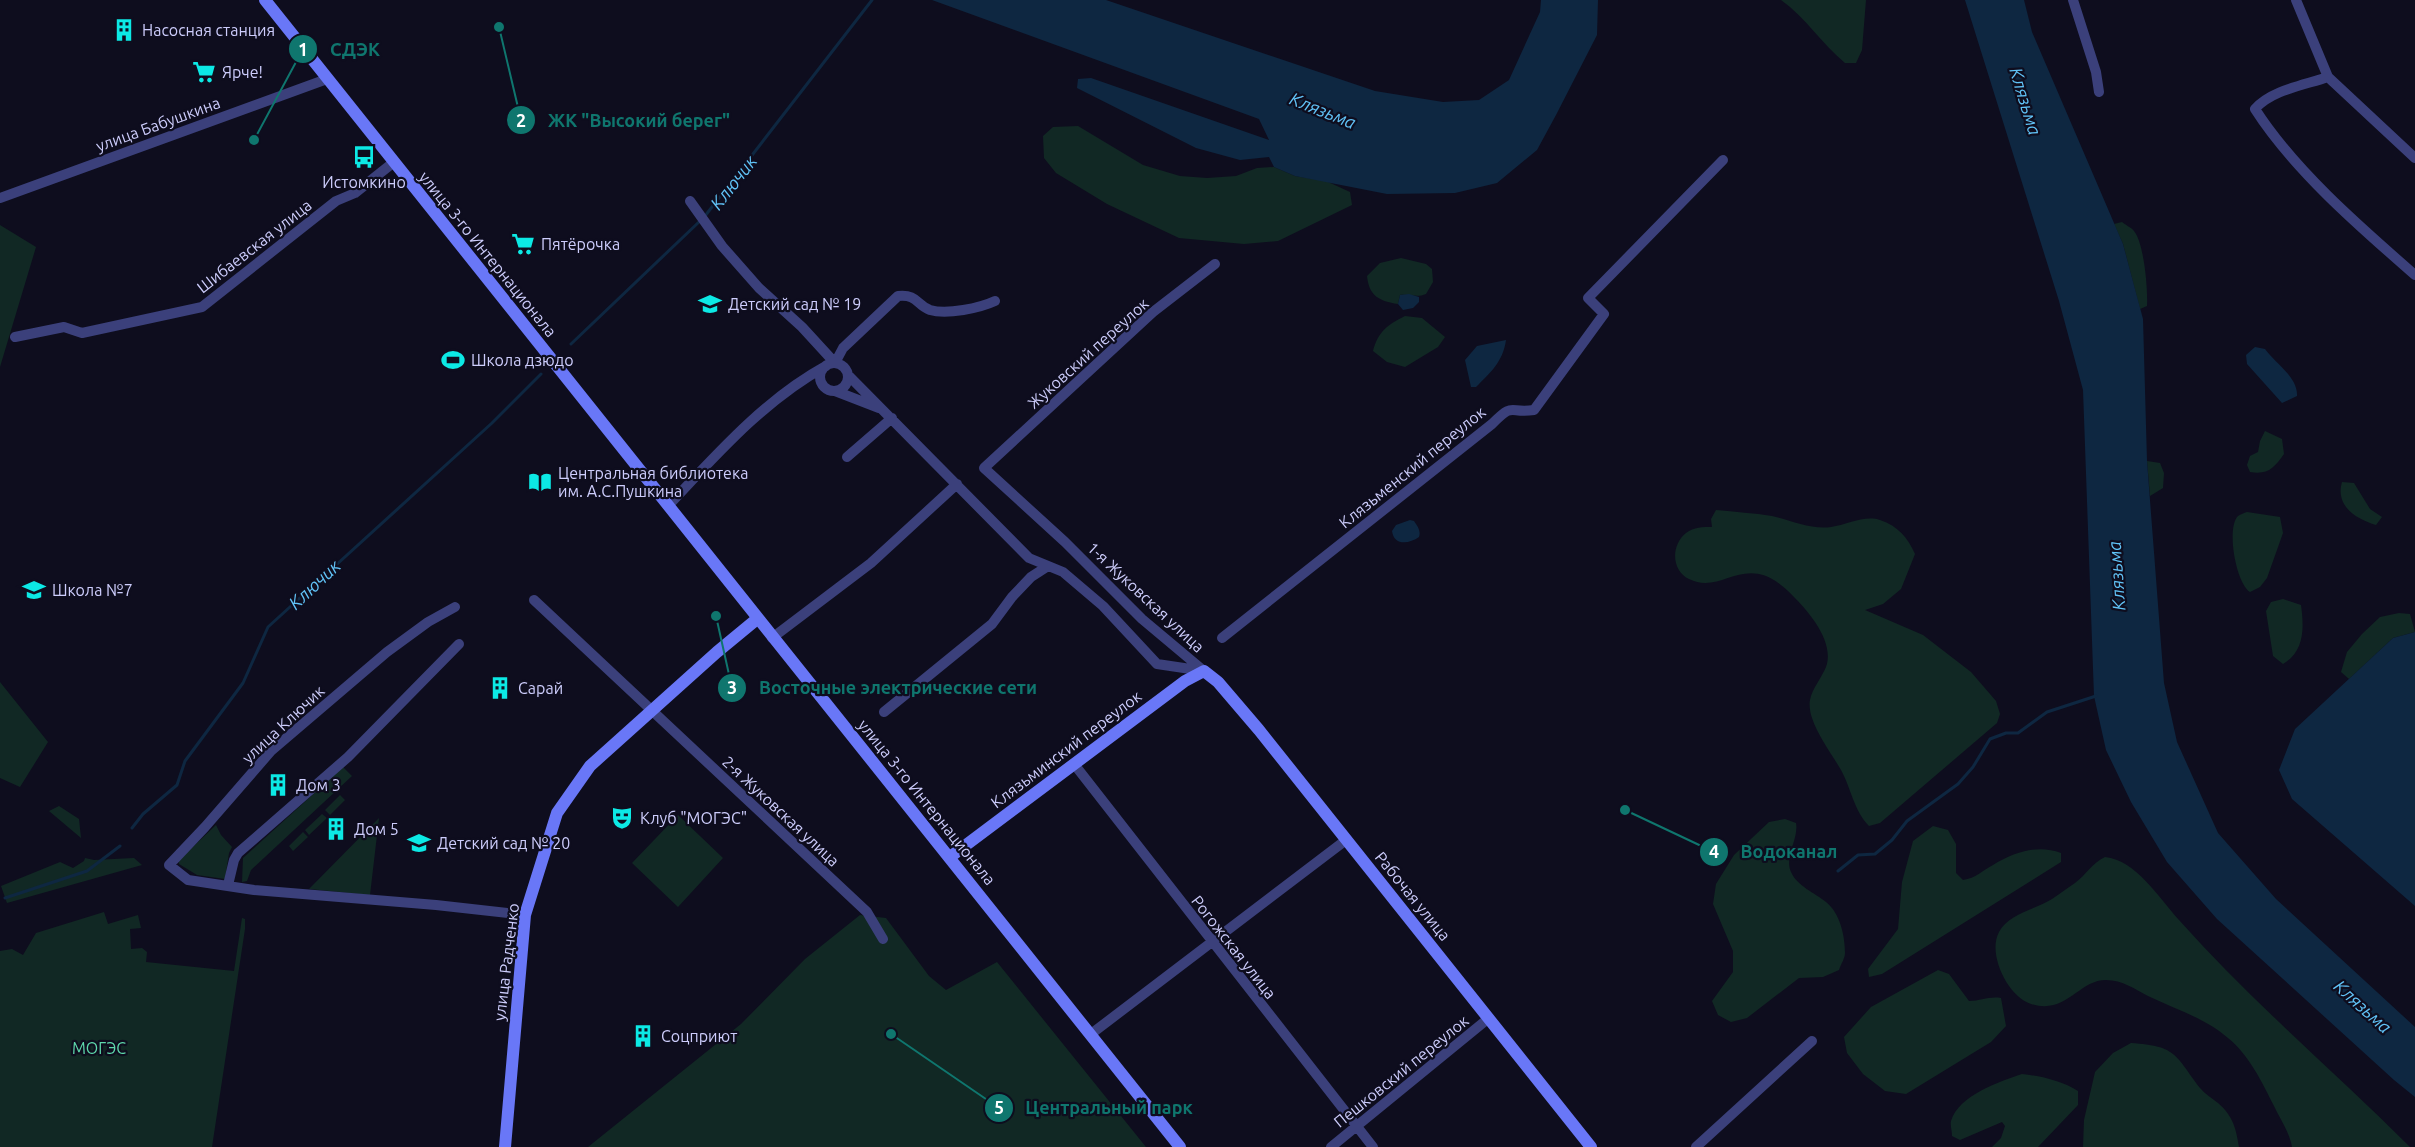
<svg xmlns="http://www.w3.org/2000/svg" width="2415" height="1147" font-family="Ubuntu,sans-serif">
<style>
.green{fill:#112824}
.water{fill:#0e2741}
.lines{fill:none;stroke-linecap:round;stroke-linejoin:round}
.stream{stroke:#0e2741;stroke-width:3}
.street{stroke:#3b407b;stroke-width:10}
.secondary{stroke:#6977f7;stroke-width:12}
.labels{text-anchor:middle;dominant-baseline:central;stroke-width:4.5;stroke-linejoin:round;paint-order:stroke}
.poi-label{font-size:16px;fill:#cdcdfc;stroke:#0e0d1e;text-anchor:start}
.street-label{font-size:16px;fill:#cdcdfc;stroke:#0e0d1e}
.park-label{font-size:16px;fill:#5ed8ab;stroke:#0e0d1e}
.water-label{font-size:18px;font-style:italic;fill:#61c3f7;stroke:#0e0d1e}
.leader{fill:none;stroke:#0f766e;stroke-width:2}
.callout-dot{fill:#0f766e;stroke:#0e0d1e;stroke-width:2}
.mark-label{font-size:18px;text-anchor:middle;font-weight:bold;fill:#fff}
.callout-label{font-size:18px;text-anchor:middle;font-weight:bold;fill:#0f766e;stroke:#0e0d1e;stroke-width:4.5;stroke-linejoin:round;paint-order:stroke}
</style>
<rect width="100%" height="100%" fill="#0e0d1e"/>
<path class="green" d="M 1781,0 L 1866,0 L 1862,50 L 1856,63 L 1845,63 C 1822,44 1806,18 1781,0 Z
M 1078,126 L 1143,165 L 1180,176 L 1207,178 L 1236,176 L 1257,168 L 1274,167 L 1295,176 L 1326,181 L 1350,192 L 1352,205 L 1278,241 L 1244,244 L 1179,238 L 1107,204 L 1056,173 L 1044,158 L 1043,136 L 1053,127 Z
M 2122,222 C 2125,225 2131,227 2134,231 C 2144,243 2148,289 2147,306 L 2140,309 L 2123,244 L 2114,224 Z
M 0,225 L 36,247 L 0,367 Z
M 1401,258 L 1426,264 L 1432,269 L 1433,282 L 1426,294 C 1417,298 1410,294 1400,295 L 1398,304 C 1379,301 1369,296 1367,276 L 1380,263 Z
M 1405,316 L 1422,318 L 1445,337 L 1438,347 L 1405,367 L 1387,362 L 1373,351 C 1378,332 1387,325 1405,316 Z
M 2265,431 L 2282,439 L 2284,454 C 2274,468 2268,475 2250,472 L 2247,465 L 2250,456 L 2258,452 L 2260,441 Z
M 2147,461 L 2160,463 L 2164,473 L 2163,488 L 2150,496 Z
M 2342,482 L 2354,483 L 2370,509 L 2382,517 L 2376,525 C 2356,519 2335,506 2342,482 Z
M 1716,510 C 1735,512 1754,513 1772,516 C 1790,520 1812,530 1831,527 C 1847,525 1864,515 1880,520 C 1898,526 1908,538 1915,554 L 1901,589 L 1883,604 L 1865,610 L 1923,635 L 1971,672 L 1996,701 L 2000,714 L 1997,723 L 1880,823 L 1869,826 C 1854,811 1851,788 1841,770 C 1831,753 1818,736 1812,718 C 1810,713 1809,704 1810,700 C 1812,689 1822,677 1826,667 C 1835,642 1809,612 1793,596 C 1746,546 1724,597 1689,579 C 1671,570 1671,545 1686,533 C 1694,527 1703,527 1712,527 L 1711,519 Z
M 2247,512 L 2280,517 L 2283,533 L 2267,578 L 2260,587 L 2250,592 C 2236,583 2226,528 2238,516 C 2241,514 2244,513 2247,512 Z
M 2283,599 L 2301,605 C 2304,627 2305,651 2283,664 L 2273,656 L 2266,611 L 2271,602 Z
M 2399,613 L 2410,614 L 2415,632 L 2393,638 L 2349,679 L 2341,672 L 2347,652 L 2362,634 L 2380,617 Z
M 0,682 L 48,742 L 20,787 L 0,778 Z
M 343,767 L 352,776 L 251,870 L 247,881 L 242,882 L 243,858 Z
M 340,795 L 345,800 L 330,815 L 325,810 Z
M 59,806 L 79,819 L 81,838 L 49,811 Z
M 322,814 L 327,818 L 309,835 L 305,830 Z
M 678,815 L 723,858 L 678,907 L 632,863 Z
M 379,818 L 370,895 L 309,889 Z
M 1785,819 L 1796,823 C 1799,839 1784,856 1791,872 C 1797,886 1815,893 1826,902 C 1840,913 1845,936 1845,953 C 1845,958 1841,964 1839,970 L 1823,977 L 1799,978 L 1747,1018 L 1731,1022 L 1718,1015 L 1712,1001 L 1733,972 L 1733,951 L 1713,904 L 1716,884 L 1734,855 L 1769,822 Z
M 216,825 L 221,835 L 232,847 L 229,853 L 225,879 L 197,875 L 179,864 L 179,860 Z
M 1933,826 L 1948,830 L 1956,844 L 1956,873 L 1963,880 C 1976,878 1982,871 1993,865 C 2014,852 2038,844 2061,853 L 2061,862 L 1882,974 L 1869,977 L 1868,969 L 1898,929 L 1902,882 L 1913,841 Z
M 303,832 L 308,837 L 293,851 L 289,846 Z
M 2105,857 C 2136,860 2159,898 2179,920 C 2251,1001 2334,1071 2410,1147 L 2292,1147 C 2290,1133 2280,1119 2274,1106 C 2262,1082 2249,1055 2228,1038 C 2205,1018 2175,1009 2148,996 C 2134,989 2123,980 2106,980 C 2078,980 2067,1015 2031,1004 C 2008,997 1987,954 1999,932 C 2008,914 2036,909 2052,899 C 2060,894 2067,888 2075,883 C 2086,875 2092,863 2105,857 Z
M 85,858 L 94,860 L 134,858 L 142,865 L 7,903 L 1,886 L 60,862 L 73,868 L 84,861 Z
M 104,912 L 108,924 L 138,915 L 141,928 L 130,929 L 131,949 L 142,948 L 147,952 L 146,962 L 234,971 L 242,918 L 245,919 L 245,929 L 212,1147 L 0,1147 L 0,951 L 12,949 L 23,955 L 36,933 Z
M 860,915 L 886,918 L 929,976 L 946,990 L 997,962 L 1146,1147 L 588,1147 L 741,1024 L 805,959 Z
M 1938,970 L 1949,974 L 1969,1001 C 1981,1001 1989,996 2001,998 L 2006,1026 L 1991,1042 L 1906,1094 L 1885,1091 L 1863,1074 L 1847,1053 L 1844,1037 L 1871,1007 Z
M 2131,1043 C 2177,1046 2175,1055 2200,1088 C 2205,1094 2212,1098 2218,1103 C 2233,1116 2236,1128 2239,1147 L 2083,1147 L 2084,1120 L 2095,1072 L 2113,1053 Z
M 2022,1074 C 2041,1076 2062,1081 2078,1091 L 2078,1105 L 2038,1147 L 1992,1147 L 2001,1138 L 2005,1126 L 2002,1122 L 1960,1140 L 1952,1136 C 1952,1131 1950,1125 1951,1121 C 1959,1095 1999,1082 2022,1074 Z"/>
<path class="water" d="M 932,0 L 1106,0 L 1375,91 L 1443,102 L 1479,100 L 1509,80 L 1540,12 L 1541,0 L 1598,0 L 1597,35 L 1556,115 L 1537,150 L 1497,183 L 1455,193 L 1387,194 L 1295,176 L 1274,167 L 1269,157 L 1240,160 L 1196,148 L 1077,88 L 1078,79 L 1091,78 L 1269,140 L 1259,119 Z
M 1965,0 L 2024,0 L 2032,32 L 2123,244 L 2143,319 L 2147,461 L 2164,683 L 2177,742 L 2218,833 L 2276,899 L 2415,1027 L 2415,1097 L 2394,1080 L 2217,919 L 2167,862 L 2131,802 L 2106,750 L 2094,696 L 2083,390 L 2059,301 Z
M 1409,294 L 1419,297 L 1419,302 L 1413,308 L 1403,310 L 1398,304 L 1400,295 Z
M 1506,340 C 1503,362 1490,373 1476,387 L 1471,387 L 1465,360 L 1477,346 Z
M 2255,347 L 2265,349 C 2275,363 2298,377 2297,396 L 2282,403 L 2247,364 L 2246,355 Z
M 1410,520 L 1414,521 C 1418,527 1421,531 1419,537 C 1409,544 1394,546 1392,531 L 1396,525 Z
M 2415,632 L 2415,906 L 2292,799 L 2279,770 L 2295,729 L 2393,638 Z"/>
<g class="lines">
<path class="stream" d="M 705,216 L 872,0
M 571,344 L 700,221
M 132,828 L 143,814 L 177,785 L 185,761 L 243,683 L 268,627 L 492,423 L 541,374
M 1838,871 L 1858,855 L 1875,854 L 1892,840 L 1907,821 L 1958,784 L 1973,767 L 1990,739 L 2006,733 L 2018,733 L 2047,712 L 2096,696
M 5,898 L 87,871 L 120,846"/>
<path class="street" d="M 2073,0 L 2096,72 L 2099,92
M 2296,0 L 2328,77 L 2415,158
M 2328,77 C 2305,85 2271,90 2255,109 C 2294,170 2360,227 2415,275
M 0,198 L 327,79
M 690,201 L 722,246 L 759,288 L 802,327 L 835,363 L 843,348 L 898,296 C 918,294 916,305 930,310 C 947,315 980,308 995,301
M 15,337 L 64,327 L 82,333 L 202,307 L 336,201 L 355,193 L 394,162
M820 377a14 14 0 1 1 28 0a14 14 0 1 1-28 0Z
M 848,375 L 1029,558 L 1063,572 L 1103,606 L 1157,664 L 1204,671
M 835,391 L 879,408
M 847,457 L 892,418
M 668,506 C 716,455 764,400 826,366
M 534,600 L 867,912 L 883,939
M 455,607 L 428,622 L 387,652 L 271,751 L 205,827 L 169,865 L 188,880 L 254,890 L 436,905 L 525,915
M 772,638 L 871,563 L 957,484
M 1222,638 L 1492,424 C 1515,401 1508,414 1534,410 L 1604,314 L 1588,298 L 1723,160
M 1204,671 L 1142,619 L 1065,542 L 984,468 L 1153,312 L 1215,264
M 884,712 L 992,624 L 1012,597 L 1031,577 L 1048,566
M 1074,764 L 1373,1147
M 228,885 L 234,860 L 238,853 L 348,757 L 459,644
M 1091,1034 L 1346,840
M 1331,1147 L 1489,1018
M 1696,1147 L 1812,1041"/>
<path class="secondary" d="M 265,0 L 1180,1147
M 950,857 L 1185,681 L 1204,671 L 1218,682 L 1259,730 L 1591,1147
M 505,1147 L 525,915 L 557,813 L 590,766 L 717,652 L 757,619"/>
</g>
<defs>
<g id="building-bare" transform="scale(1.8)"><path d="M-4-6H4V6H1V3H-1V6H-4ZM-2.5-4.3h1.7v1.8h-1.7ZM.8-4.3h1.7v1.8H.8ZM-2.5-1h1.7V.8h-1.7ZM.8-1h1.7V.8H.8Z" fill="#0ce9e5" stroke="#0e0d1e" stroke-width="2.5" paint-order="stroke"/></g>
<g id="supermarket-bare" transform="scale(1.8)"><path d="M-6-5.5h2.5l.6 2H6L4.5 2H-2.5L-4.4-4H-6ZM-1.5 3.2a1.3 1.3 0 1 0 .1 0ZM3 3.2a1.3 1.3 0 1 0 .1 0Z" fill="#0ce9e5" stroke="#0e0d1e" stroke-width="2.5" paint-order="stroke"/></g>
<g id="bus-bare" transform="scale(1.8)"><path d="M-5-6H5V4H4V6H2V4H-2V6H-4V4H-5ZM-3.5-4V0h7V-4ZM-3.5 1.2v1.5H-2V1.2ZM2 1.2v1.5H3.5V1.2Z" fill="#0ce9e5" stroke="#0e0d1e" stroke-width="2.5" paint-order="stroke"/></g>
<g id="school-bare" transform="scale(1.8)"><path d="M0-5L7-2L0 1L-7-2ZM-4 1L0 2.5L4 1V4Q0 6-4 4Z" fill="#0ce9e5" stroke="#0e0d1e" stroke-width="2.5" paint-order="stroke"/></g>
<g id="stadium-bare" transform="scale(1.8)"><path d="M0-5a6.5 5 0 1 0 0 10a6.5 5 0 1 0 0-10ZM-3.5-1.8h7v3.6h-7Z" fill="#0ce9e5" stroke="#0e0d1e" stroke-width="2.5" paint-order="stroke"/></g>
<g id="library-bare" transform="scale(1.8)"><path d="M-6-4Q-3-5.5-.7-3.5V5Q-3 3-6 4ZM6-4Q3-5.5 .7-3.5V5Q3 3 6 4Z" fill="#0ce9e5" stroke="#0e0d1e" stroke-width="2.5" paint-order="stroke"/></g>
<g id="theatre-bare" transform="scale(1.8)"><path d="M-5-5.5Q0-4 5-5.5V0Q5 5 0 6Q-5 5-5 0ZM-3.3-2.5H-1v1.5H-3.3ZM1-2.5H3.3v1.5H1ZM-2.8 1Q0 5.5 2.8 1Z" fill="#0ce9e5" stroke="#0e0d1e" stroke-width="2.5" paint-order="stroke"/></g>
</defs>
<g fill-rule="evenodd">
<use href="#building-bare" x="124" y="30"/>
<use href="#supermarket-bare" x="204" y="72"/>
<use href="#bus-bare" x="364" y="157"/>
<use href="#supermarket-bare" x="523" y="244"/>
<use href="#school-bare" x="710" y="304"/>
<use href="#stadium-bare" x="453" y="360"/>
<use href="#library-bare" x="540" y="482"/>
<use href="#school-bare" x="34" y="590"/>
<use href="#building-bare" x="500" y="688"/>
<use href="#building-bare" x="278" y="785"/>
<use href="#theatre-bare" x="622" y="818"/>
<use href="#building-bare" x="336" y="829"/>
<use href="#school-bare" x="419" y="843"/>
<use href="#building-bare" x="643" y="1036"/>
</g>
<g class="labels">
<g class="poi-label">
<text x="142" y="30">Насосная станция</text>
<text x="222" y="72">Ярче!</text>
<text x="364" y="182" text-anchor="middle">Истомкино</text>
<text x="541" y="244">Пятёрочка</text>
<text x="728" y="304">Детский сад № 19</text>
<text x="471" y="360">Школа дзюдо</text>
<text x="558" y="473">Центральная библиотека<tspan x="558" dy="18">им. А.С.Пушкина</tspan></text>
<text x="52" y="590">Школа №7</text>
<text x="518" y="688">Сарай</text>
<text x="296" y="785">Дом 3</text>
<text x="640" y="818">Клуб "МОГЭС"</text>
<text x="354" y="829">Дом 5</text>
<text x="437" y="843">Детский сад № 20</text>
<text x="661" y="1036">Соцприют</text>
</g>
<g class="street-label">
<text transform="translate(158 124) rotate(-20)">улица Бабушкина</text>
<text transform="translate(254 246) rotate(-38)">Шибаевская улица</text>
<text transform="translate(488 254) rotate(51)">улица 3-го Интернационала</text>
<text transform="translate(1088 353) rotate(-42)">Жуковский переулок</text>
<text transform="translate(1412 467) rotate(-39)">Клязьменский переулок</text>
<text transform="translate(1146 597) rotate(43)">1-я Жуковская улица</text>
<text transform="translate(283 724) rotate(-43)">улица Ключик</text>
<text transform="translate(1066 749) rotate(-37)">Клязьминский переулок</text>
<text transform="translate(927 802) rotate(51)">улица 3-го Интернационала</text>
<text transform="translate(781 811) rotate(43)">2-я Жуковская улица</text>
<text transform="translate(1413 896) rotate(51)">Рабочая улица</text>
<text transform="translate(1234 947) rotate(52)">Рогожская улица</text>
<text transform="translate(506 962) rotate(-83)">улица Радченко</text>
<text transform="translate(1401 1071) rotate(-39)">Пешковский переулок</text>
</g>
<g class="park-label">
<text x="99" y="1048">МОГЭС</text>
</g>
<g class="water-label">
<text transform="translate(2026 101) rotate(73)">Клязьма</text>
<text transform="translate(1323 110) rotate(22)">Клязьма</text>
<text transform="translate(733 182) rotate(-52)">Ключик</text>
<text transform="translate(2116 576) rotate(-94)">Клязьма</text>
<text transform="translate(314 584) rotate(-43)">Ключик</text>
<text transform="translate(2363 1006) rotate(42)">Клязьма</text>
</g>
</g>
<path class="leader" d="M254 140L303 49M499 27L521 120M716 616L732 688M1625 810L1714 852M891 1034L999 1108"/>
<g class="callout-dot">
<circle cx="254" cy="140" r="6"/>
<circle cx="499" cy="27" r="6"/>
<circle cx="716" cy="616" r="6"/>
<circle cx="1625" cy="810" r="6"/>
<circle cx="891" cy="1034" r="6"/>
<circle cx="303" cy="49" r="15"/>
<circle cx="521" cy="120" r="15"/>
<circle cx="732" cy="688" r="15"/>
<circle cx="1714" cy="852" r="15"/>
<circle cx="999" cy="1108" r="15"/>
</g>
<g class="mark-label">
<text x="303" y="56">1</text>
<text x="521" y="127">2</text>
<text x="732" y="694">3</text>
<text x="1714" y="858">4</text>
<text x="999" y="1114">5</text>
</g>
<g class="callout-label">
<text x="355" y="56">СДЭК</text>
<text x="639" y="127">ЖК "Высокий берег"</text>
<text x="898" y="694">Восточные электрические сети</text>
<text x="1789" y="858">Водоканал</text>
<text x="1109" y="1114">Центральный парк</text>
</g>
</svg>
